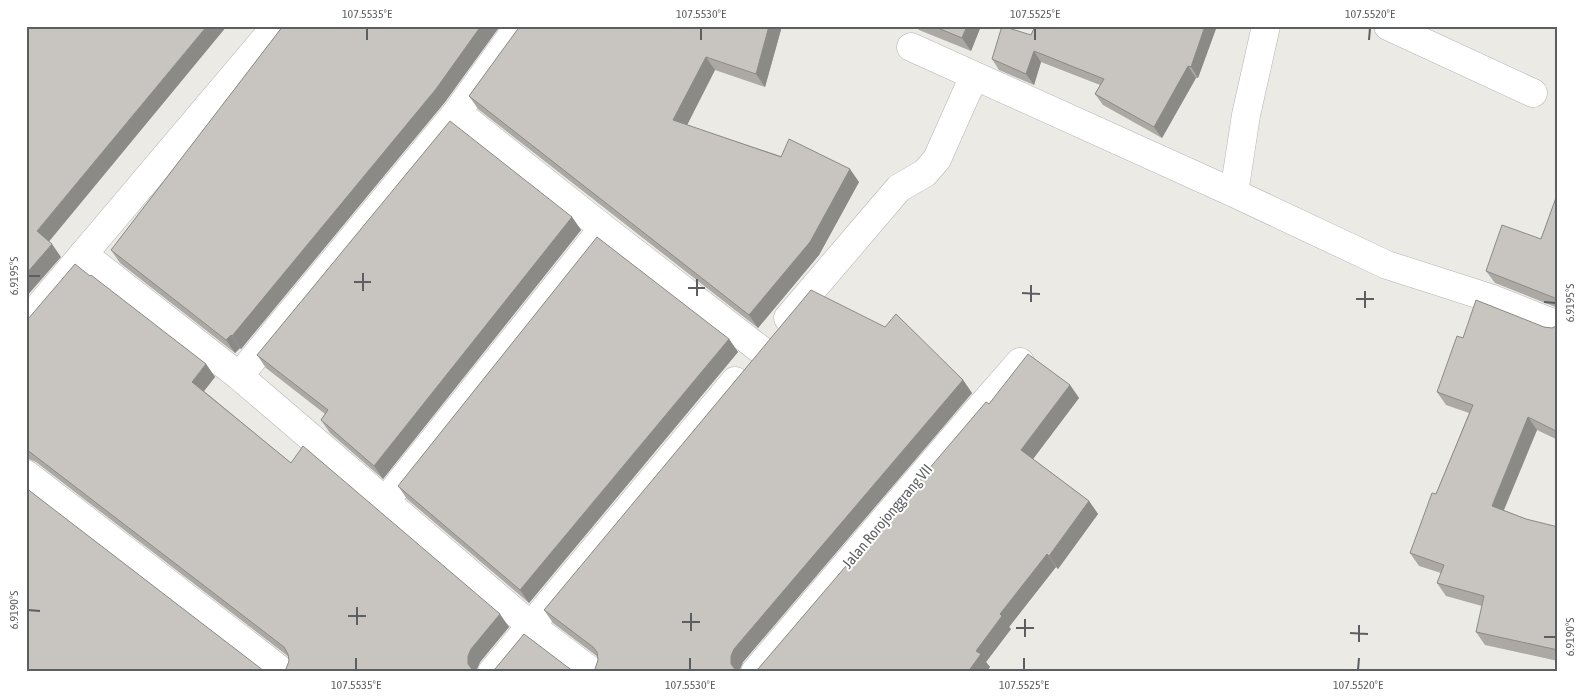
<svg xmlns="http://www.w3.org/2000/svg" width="1584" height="698" font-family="'Asap Condensed',sans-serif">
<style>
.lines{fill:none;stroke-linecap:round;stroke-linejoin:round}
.street-casing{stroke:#b1b4b7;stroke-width:29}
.street{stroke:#fff;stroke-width:28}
.wall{fill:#aca9a5}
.shaded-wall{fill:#8c8a86}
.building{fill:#c8c5c0;stroke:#8c8a86}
.ticks{fill:none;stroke:#5c5f62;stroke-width:2}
.labels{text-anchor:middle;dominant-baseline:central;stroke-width:4;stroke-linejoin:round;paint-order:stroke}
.street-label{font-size:15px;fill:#5c5f62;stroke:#fff}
.neatline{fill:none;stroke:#5c5f62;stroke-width:2}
.ticks-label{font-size:12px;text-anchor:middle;fill:#5c5f62}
</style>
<rect width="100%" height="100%" fill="#eceae4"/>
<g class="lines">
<g class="street-casing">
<path id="street" d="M 1388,26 L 1533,93
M 911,47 L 1234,193 L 1387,265 L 1490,298 L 1558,325
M 457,112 L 603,228 L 761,350
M 1234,193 L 1246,115 L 1266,26
M 83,254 L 239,376 L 530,625 L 592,672
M 788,318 L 899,188 L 925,173 L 937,159 L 974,76
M 26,322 L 276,26
M 239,376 L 457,112 L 519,26
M 26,474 L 283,672
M 386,500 L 603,228
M 492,672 L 735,381
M 755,672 L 958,433 L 1020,362"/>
</g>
<use href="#street" class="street"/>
</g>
<path class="wall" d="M 283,26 L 500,26 L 445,102 L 241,349 L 240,348 L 235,353 L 120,263 L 111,250 Z
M 782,26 L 765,87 L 715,70 L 687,125 L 859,182 L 819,255 L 758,328 L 478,109 L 469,96 Z
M 916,26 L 981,26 L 971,51 L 919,30 Z
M 1035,26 L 1217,26 L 1198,78 L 1196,78 L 1162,138 L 1103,105 L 1095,94 L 1100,85 L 1041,62 L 1034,85 L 999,70 L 992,59 L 1031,35 Z
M 1558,192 L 1558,308 L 1495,283 L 1486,271 L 1541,239 Z
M 572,217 L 581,230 L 383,479 L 330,433 L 321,420 L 325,414 L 266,368 L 257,355 Z
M 90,276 L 206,364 L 215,377 L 204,391 L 291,463 L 509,627 L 480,662 L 477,669 L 477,672 L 282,672 L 286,669 L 289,661 L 289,657 L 36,462 L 29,459 L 26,459 L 26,321 Z
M 1558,325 L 1558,440 L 1537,430 L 1504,510 L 1526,519 L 1558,527 L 1558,661 L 1485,645 L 1476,632 L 1482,606 L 1446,596 L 1437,583 L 1441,573 L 1419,566 L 1410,553 L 1436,494 L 1469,413 L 1446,405 L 1437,392 L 1463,338 L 1544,327 L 1552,328 Z
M 729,339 L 738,352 L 529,603 L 407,499 L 398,486 Z
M 963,380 L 972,393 L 743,662 L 740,669 L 595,669 L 598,660 L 598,657 L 553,623 L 544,610 Z
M 1070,385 L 1079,398 L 1033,459 L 1089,501 L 1098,514 L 1058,569 L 1056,567 L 1009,627 L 1011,629 L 986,662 L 990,667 L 758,669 L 989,404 Z"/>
<path class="shaded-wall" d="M 207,26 L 227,26 L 47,244 L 37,231 Z
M 481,26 L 500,26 L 445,102 L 241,349 L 232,336 Z
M 769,26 L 782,26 L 765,87 L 756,74 Z
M 967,26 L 981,26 L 971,51 L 962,38 Z
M 1205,26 L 1217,26 L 1198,78 L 1191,67 Z
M 1034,51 L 1041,62 L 1034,85 L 1026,74 Z
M 706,57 L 715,70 L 683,133 L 673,120 Z
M 1188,66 L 1196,78 L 1162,138 L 1154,127 Z
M 850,169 L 859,182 L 819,255 L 758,328 L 749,315 Z
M 572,217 L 581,230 L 383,479 L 374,466 Z
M 52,244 L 61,257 L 26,297 L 26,274 Z
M 231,335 L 240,348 L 235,353 L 226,340 Z
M 729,339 L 738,352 L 529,603 L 520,590 Z
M 206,364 L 215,377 L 201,395 L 192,382 Z
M 963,380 L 972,393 L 743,662 L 740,669 L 740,672 L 737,672 L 731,664 L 731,656 L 734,649 Z
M 1070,385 L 1079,398 L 1030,463 L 1021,450 Z
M 1528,417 L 1537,430 L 1500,519 L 1492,506 Z
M 1089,501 L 1098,514 L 1058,569 L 1049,556 Z
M 1047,554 L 1056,567 L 1009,627 L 1011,629 L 986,662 L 990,667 L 987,672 L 968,672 L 976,651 L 1000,614 Z
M 500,614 L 509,627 L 480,662 L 477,669 L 477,672 L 474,672 L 468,664 L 468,656 L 471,649 Z"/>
<path class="building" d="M 30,26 L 207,26 L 37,231 L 52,244 L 26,274 L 26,30 Z
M 283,26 L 481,26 L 436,89 L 232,336 L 231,335 L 226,340 L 111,250 Z
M 520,26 L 769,26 L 756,74 L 706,57 L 673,120 L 781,157 L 789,139 L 850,169 L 810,242 L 749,315 L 469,96 Z
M 933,26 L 967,26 L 962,38 Z
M 1002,26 L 1031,35 L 1035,26 L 1205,26 L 1191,67 L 1188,66 L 1154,127 L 1095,94 L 1104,79 L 1034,51 L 1026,74 L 992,59 Z
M 450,121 L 572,217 L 374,466 L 321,420 L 328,410 L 257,355 Z
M 1558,192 L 1558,300 L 1555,298 L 1486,271 L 1502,225 L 1541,239 Z
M 597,237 L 729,339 L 520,590 L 398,486 Z
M 75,264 L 90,276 L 91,275 L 206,364 L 192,382 L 291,463 L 303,446 L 500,614 L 471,649 L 468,656 L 468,664 L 474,672 L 282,672 L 286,669 L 289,661 L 288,654 L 284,647 L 26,449 L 26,321 L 28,319 Z
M 811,290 L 885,327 L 896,314 L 963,380 L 734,649 L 731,656 L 731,664 L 737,672 L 591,672 L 595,669 L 598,660 L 597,652 L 593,647 L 544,610 Z
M 1476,300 L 1544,327 L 1552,328 L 1558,325 L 1558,427 L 1556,431 L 1528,417 L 1492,506 L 1526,519 L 1558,527 L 1558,650 L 1476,632 L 1484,596 L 1437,583 L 1444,565 L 1410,553 L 1432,493 L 1436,494 L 1473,405 L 1437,392 L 1457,336 L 1463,338 Z
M 1028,354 L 1070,385 L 1021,450 L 1089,501 L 1049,556 L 1047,554 L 1000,614 L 1002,616 L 976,651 L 981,654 L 968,672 L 754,672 L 758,669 L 986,402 L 989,404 Z
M 26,488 L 264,671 L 265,672 L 26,672 Z
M 524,634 L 574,672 L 491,672 L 495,669 Z"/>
<path class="ticks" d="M 367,40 L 367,28M 701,40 L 701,28M 1035,40 L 1035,28M 1369,40 L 1370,28M 28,276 L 40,276M 354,282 L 371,282M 688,288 L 705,288M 363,291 L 363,273M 1022,293 L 1040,294M 697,296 L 697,279M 1356,299 L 1374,299M 1031,302 L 1031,285M 1544,302 L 1556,303M 1365,308 L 1365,291M 28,610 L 40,611M 348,616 L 366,616M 682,622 L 700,622M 357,625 L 357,607M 1016,628 L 1034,628M 691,631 L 691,613M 1350,633 L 1368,634M 1025,637 L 1025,619M 1544,637 L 1556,637M 1359,642 L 1359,625M 356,670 L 356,658M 690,670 L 690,658M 1024,670 L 1024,658M 1358,670 L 1359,658"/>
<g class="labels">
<g class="street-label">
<text transform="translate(887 516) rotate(-50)">Jalan Rorojonggrang VII</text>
</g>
</g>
<rect width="1584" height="698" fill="none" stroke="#ffffff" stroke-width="55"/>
<rect x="28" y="28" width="1528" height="642" class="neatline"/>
<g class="ticks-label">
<text x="367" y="18">107.5535°E</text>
<text x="701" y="18">107.5530°E</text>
<text x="1035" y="18">107.5525°E</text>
<text x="1370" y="18">107.5520°E</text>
<text transform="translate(14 276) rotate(-90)" y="4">6.9195°S</text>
<text transform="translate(1570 303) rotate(-90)" y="4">6.9195°S</text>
<text transform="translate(14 610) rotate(-90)" y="4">6.9190°S</text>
<text transform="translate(1570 637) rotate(-90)" y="4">6.9190°S</text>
<text x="356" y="689">107.5535°E</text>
<text x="690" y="689">107.5530°E</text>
<text x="1024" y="689">107.5525°E</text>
<text x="1358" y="689">107.5520°E</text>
</g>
</svg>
